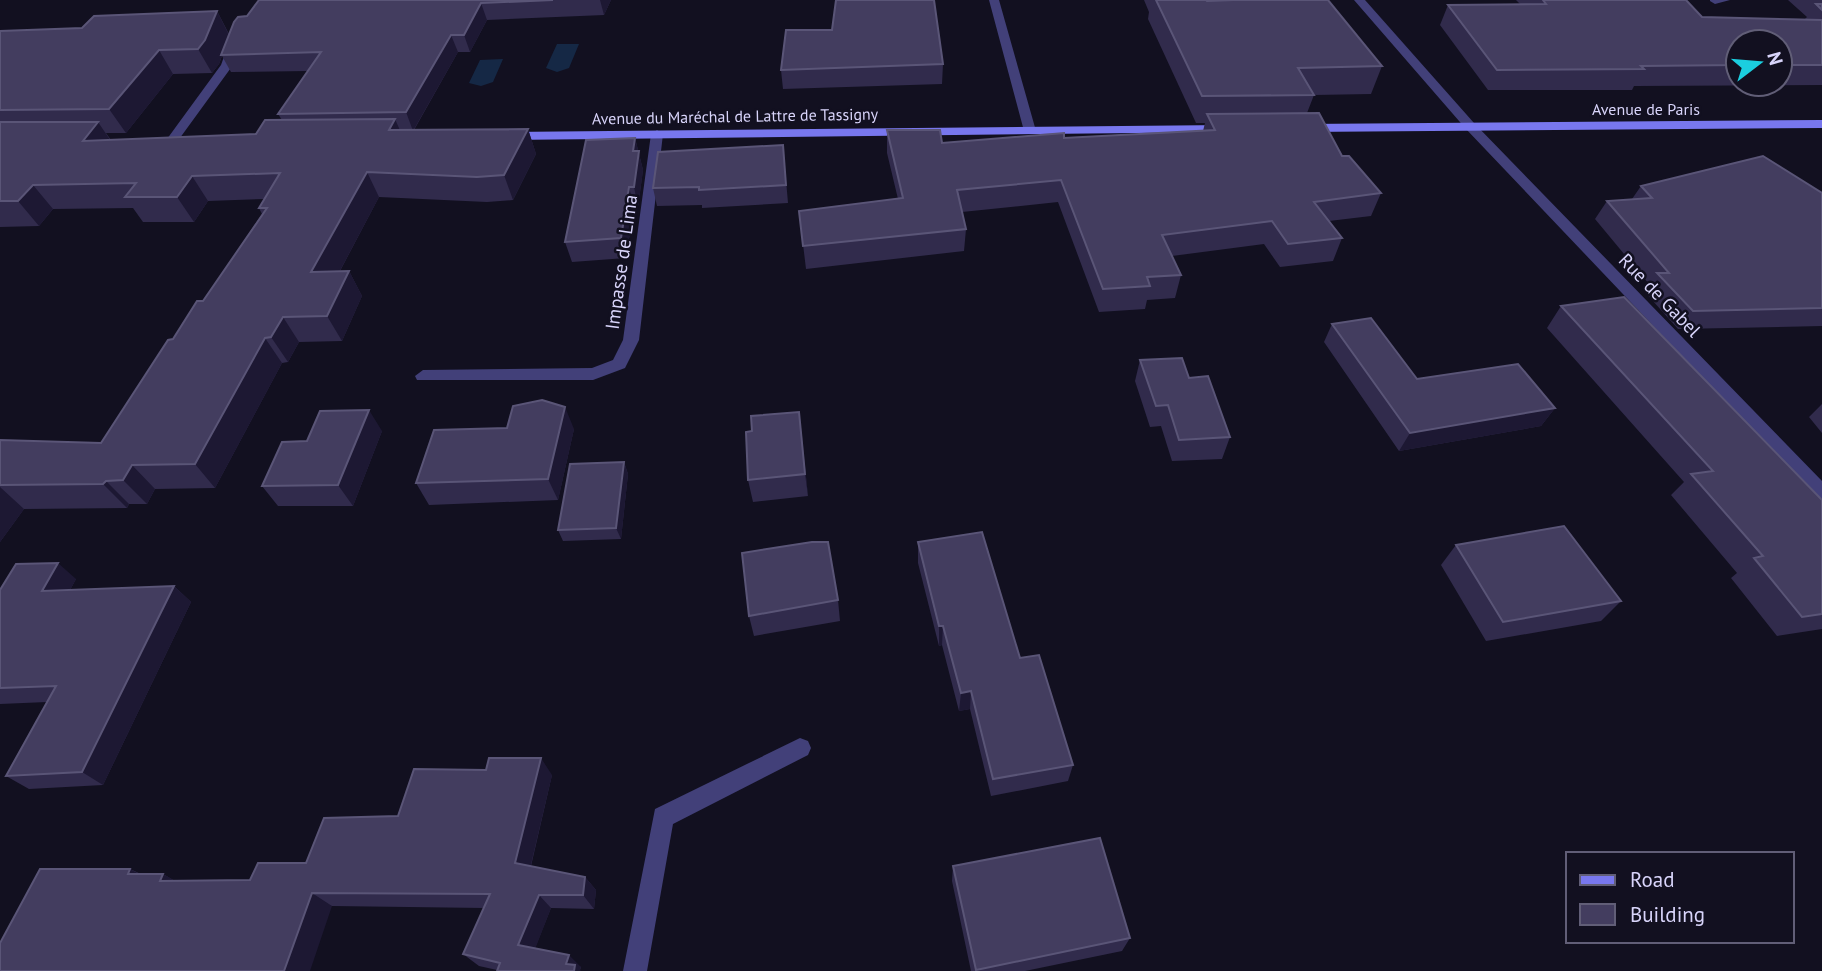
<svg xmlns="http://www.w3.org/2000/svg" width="1822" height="971" font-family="'PT Sans',sans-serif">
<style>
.water{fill:#152845}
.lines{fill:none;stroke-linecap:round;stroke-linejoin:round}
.minor{fill:#424079;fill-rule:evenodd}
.secondary{fill:#7877ee;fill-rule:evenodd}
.wall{fill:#312b4c;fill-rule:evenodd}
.shaded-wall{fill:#1d1833}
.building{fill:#433d5f;stroke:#5a5577;stroke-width:2}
.labels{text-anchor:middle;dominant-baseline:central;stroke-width:5;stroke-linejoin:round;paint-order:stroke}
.far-street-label{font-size:16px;fill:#d8d4fa;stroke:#121020}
.street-label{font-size:19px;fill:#d8d4fa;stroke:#121020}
</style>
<rect width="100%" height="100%" fill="#121020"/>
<path class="water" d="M 557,44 L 579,44 L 569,68 L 557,72 L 546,68 Z
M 503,59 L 493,82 L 481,86 L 469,83 L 480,60 Z"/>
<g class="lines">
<path class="minor" d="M 989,0 L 999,0 L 1036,131 L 1034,134 L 1026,134 L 1024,131 Z
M 1354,0 L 1365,0 L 1474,123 L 1822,481 L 1822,499 L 1816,497 L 1466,129 Z
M 1730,0 L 1715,4 L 1710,1 L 1710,0 Z
M 230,40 L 240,42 L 233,65 L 177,142 L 169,142 L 167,139 L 221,65 Z
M 657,130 L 663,134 L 639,340 L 625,368 L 593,380 L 417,380 L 415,376 L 423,370 L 592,368 L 613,360 L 623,340 L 651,134 Z
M 800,738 L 808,741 L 811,748 L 808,755 L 673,824 L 647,971 L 623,971 L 655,809 Z"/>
<path class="secondary" d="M 1822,120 L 1822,128 L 1304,132 L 1298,128 L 1304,124 Z
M 1227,125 L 1233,129 L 1231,132 L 506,140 L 500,136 L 506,132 Z"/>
</g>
<path class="wall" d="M 259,0 L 611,0 L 604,15 L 487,20 L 470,52 L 458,52 L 414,130 L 528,129 L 536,154 L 513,200 L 487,202 L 379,197 L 340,271 L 349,271 L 362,296 L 342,341 L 299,342 L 288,362 L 282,363 L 215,488 L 155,489 L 147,504 L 129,504 L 127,508 L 24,509 L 0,542 L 0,440 L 101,443 L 173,339 L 203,301 L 262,214 L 259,208 L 264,199 L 208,201 L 194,222 L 143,222 L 133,208 L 53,209 L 39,226 L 0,227 L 0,31 L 82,28 L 217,11 L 229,34 L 247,16 ZM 222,56 L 231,72 L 308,71 L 278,114 L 282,120 L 256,134 L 111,140 L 106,133 L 126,133 L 173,74 L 212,73 L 219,64 Z
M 1144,0 L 1206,0 L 1207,1 L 1382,66 L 1371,94 L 1314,95 L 1307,113 L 1342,156 L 1381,193 L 1371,216 L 1329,221 L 1342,238 L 1333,261 L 1280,267 L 1264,244 L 1172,256 L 1181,275 L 1175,298 L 1147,300 L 1145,309 L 1099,312 L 1058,202 L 962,212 L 966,229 L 964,251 L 806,269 L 799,211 L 898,199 L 887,153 L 887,130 L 942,143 L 1203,131 L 1205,123 L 1196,123 L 1148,19 L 1149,12 Z
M 1516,0 L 1686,0 L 1702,17 L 1805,19 L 1807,17 L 1788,0 L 1822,0 L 1822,85 L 1634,86 L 1632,90 L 1488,90 L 1440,25 L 1448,5 L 1520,4 ZM 1738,42 L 1780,42 L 1780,84 L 1738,84 Z
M 943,64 L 942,84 L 783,89 L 781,70 Z
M 635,138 L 643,170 L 638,207 L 634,207 L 626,258 L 572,262 L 565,242 Z
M 783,145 L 788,203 L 702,208 L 702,205 L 657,206 L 653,188 Z
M 1641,186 L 1818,191 L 1822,193 L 1822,326 L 1678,329 L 1644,291 L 1649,284 L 1595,219 L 1607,201 L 1632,199 Z
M 1561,306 L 1822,500 L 1822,629 L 1777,636 L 1731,578 L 1737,573 L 1671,495 L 1684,482 L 1547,328 Z
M 1332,324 L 1417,379 L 1555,408 L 1541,426 L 1399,451 L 1324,342 Z
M 1140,360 L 1189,378 L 1230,437 L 1222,459 L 1172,461 L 1161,426 L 1150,427 L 1135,381 Z
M 1822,404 L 1822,433 L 1809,417 Z
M 799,412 L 808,496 L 753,502 L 748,480 L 752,431 Z
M 574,429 L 558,500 L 429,505 L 416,483 Z
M 382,431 L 353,506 L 278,506 L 262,486 Z
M 624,462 L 628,474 L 621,539 L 563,541 L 558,530 Z
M 918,542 L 1020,658 L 1073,765 L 1068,781 L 991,796 L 970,709 L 959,711 L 942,645 L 939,646 L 918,563 Z
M 1456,545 L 1621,601 L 1601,621 L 1486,641 L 1441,565 Z
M 76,579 L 70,590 L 174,586 L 191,602 L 103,785 L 29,789 L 6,776 L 47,702 L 0,704 L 0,590 Z
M 838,600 L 840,621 L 754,636 L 749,616 Z
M 552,775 L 531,866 L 585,877 L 596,890 L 594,909 L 551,908 L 535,948 L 581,967 L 580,970 L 497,970 L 479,966 L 463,954 L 484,908 L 332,906 L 40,869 L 130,869 L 141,874 L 163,874 L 175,881 L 250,880 L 306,863 L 398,816 Z
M 953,866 L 1130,938 L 1122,951 L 1025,971 L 971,971 L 952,881 Z"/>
<path class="shaded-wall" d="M 600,0 L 611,0 L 604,15 Z
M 481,3 L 487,20 L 470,52 L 464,35 Z
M 217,11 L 229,35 L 219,64 L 212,73 L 198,49 Z
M 451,35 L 458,52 L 413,131 L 406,112 Z
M 159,50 L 173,74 L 126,133 L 109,109 Z
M 395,119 L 406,144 L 389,130 Z
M 98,122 L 115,147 L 83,141 Z
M 528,129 L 536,154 L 513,200 L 504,175 Z
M 635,138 L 643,170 L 638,207 L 634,187 L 633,151 Z
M 367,172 L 379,197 L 326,297 L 311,272 Z
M 192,176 L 208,201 L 194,222 L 177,197 Z
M 33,185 L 53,209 L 39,226 L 18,201 Z
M 629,187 L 634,207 L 626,258 L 621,238 Z
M 349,271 L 362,296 L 342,341 L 327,316 Z
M 283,317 L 299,342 L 288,362 L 271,337 Z
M 265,338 L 282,363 L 215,488 L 195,464 Z
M 565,407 L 574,429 L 558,500 L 548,479 Z
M 1555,408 L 1541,426 L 1399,451 L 1410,433 Z
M 369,410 L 382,431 L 353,506 L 338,485 Z
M 799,412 L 802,435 L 808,496 L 805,474 Z
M 624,462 L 628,474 L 621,539 L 616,528 Z
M 132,465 L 155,489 L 147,504 L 123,480 Z
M 106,481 L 129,504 L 127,508 L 103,484 Z
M 0,487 L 24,509 L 0,542 Z
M 58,563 L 76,579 L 61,607 L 42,591 Z
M 174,586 L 191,602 L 103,785 L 82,772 Z
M 939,626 L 943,626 L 942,645 L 939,646 Z
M 971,691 L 970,709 L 959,711 L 961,693 Z
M 541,758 L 552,775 L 528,877 L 515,863 Z
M 130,869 L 156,883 L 128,874 Z
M 163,874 L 188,888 L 160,881 Z
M 585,877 L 596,890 L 594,909 L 583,895 Z
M 312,893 L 332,906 L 310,971 L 284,971 Z
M 539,895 L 551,908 L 532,957 L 518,945 Z
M 569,955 L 581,967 L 580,970 L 581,971 L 574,971 L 566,964 Z"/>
<path class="building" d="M 259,0 L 553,0 L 481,3 L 464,35 L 451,35 L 406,112 L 278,114 L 321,52 L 221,55 L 234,22 L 238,17 L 247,16 Z
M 836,0 L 934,0 L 943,64 L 781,70 L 786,30 L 832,30 Z
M 1156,0 L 1206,0 L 1207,1 L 1234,0 L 1328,0 L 1382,66 L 1298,68 L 1314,95 L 1202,96 Z
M 1543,0 L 1686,0 L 1702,17 L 1822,20 L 1822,65 L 1780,65 L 1780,42 L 1738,42 L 1738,65 L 1641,66 L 1644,69 L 1497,70 L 1448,5 L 1546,4 Z
M 1816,4 L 1822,4 L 1822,10 Z
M 217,11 L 205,40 L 198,49 L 159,50 L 109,109 L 0,110 L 0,31 L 82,28 L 94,16 Z
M 1319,113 L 1342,156 L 1349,156 L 1381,193 L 1314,202 L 1342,238 L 1288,244 L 1272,221 L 1162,235 L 1181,275 L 1147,277 L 1150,286 L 1103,289 L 1061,180 L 957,190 L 966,229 L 803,246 L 799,211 L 903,198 L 887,130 L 940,130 L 942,143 L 1064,133 L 1064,138 L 1215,130 L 1207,114 Z
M 395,119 L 389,130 L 528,129 L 504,175 L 477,177 L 367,172 L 311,272 L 349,271 L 327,316 L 283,317 L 271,337 L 265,338 L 195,464 L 132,465 L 123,480 L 106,481 L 103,484 L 0,485 L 0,440 L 101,443 L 168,340 L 173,339 L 197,301 L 203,301 L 267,208 L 259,208 L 280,173 L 192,176 L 177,197 L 125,197 L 136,183 L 33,185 L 18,201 L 0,201 L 0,122 L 98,122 L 83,141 L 256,134 L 265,120 Z
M 635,138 L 633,151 L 639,151 L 634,187 L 629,187 L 621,238 L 565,242 L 586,140 Z
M 783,145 L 786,185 L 699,190 L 699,187 L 653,188 L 658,152 Z
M 1763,156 L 1822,193 L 1822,308 L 1693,311 L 1657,273 L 1669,273 L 1607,201 L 1652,198 L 1641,186 Z
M 1624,297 L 1822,500 L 1822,614 L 1802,617 L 1754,558 L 1763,556 L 1691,474 L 1713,471 L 1561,306 Z
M 1371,318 L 1417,379 L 1518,364 L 1555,408 L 1410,433 L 1332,324 Z
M 1182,358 L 1189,378 L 1208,376 L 1230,437 L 1179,440 L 1168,405 L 1156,406 L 1140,360 Z
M 542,400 L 565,407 L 548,479 L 416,483 L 434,430 L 507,428 L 513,406 Z
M 369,410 L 338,485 L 262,486 L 282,442 L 307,441 L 320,411 Z
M 799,412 L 805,474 L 748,480 L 746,432 L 752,431 L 751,416 Z
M 624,462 L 616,528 L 558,530 L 570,464 Z
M 1564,526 L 1621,601 L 1503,622 L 1456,545 Z
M 982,532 L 1020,658 L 1039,655 L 1073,765 L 993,779 L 971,691 L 961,693 L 943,626 L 939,626 L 918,542 Z
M 812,542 L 828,542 L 838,600 L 749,616 L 742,553 Z
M 58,563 L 42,591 L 174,586 L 82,772 L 6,776 L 56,686 L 0,688 L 0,590 L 16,564 Z
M 489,758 L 541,758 L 515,863 L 585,877 L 583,895 L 539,895 L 518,945 L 569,955 L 566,964 L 575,965 L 574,971 L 497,971 L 500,963 L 463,954 L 490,894 L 312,893 L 284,971 L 0,971 L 0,943 L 40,869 L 130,869 L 128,874 L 163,874 L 160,881 L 250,880 L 258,863 L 306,863 L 324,818 L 398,816 L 414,769 L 486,770 Z
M 1100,838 L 1130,938 L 976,970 L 953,866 Z"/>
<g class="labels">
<g class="far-street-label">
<text x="1646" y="109">Avenue de Paris</text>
<text transform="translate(735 116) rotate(-1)">Avenue du Maréchal de Lattre de Tassigny</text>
</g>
<g class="street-label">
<text transform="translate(621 262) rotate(-82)">Impasse de Lima</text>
<text transform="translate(1660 295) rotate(46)">Rue de Gabel</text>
</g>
</g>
<rect x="1566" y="852" width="228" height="91" fill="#121020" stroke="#615e77" stroke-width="2"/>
<rect x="1580" y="875" width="35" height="10" fill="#7877ee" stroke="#615e77" stroke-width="2"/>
<text x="1630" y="887" font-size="21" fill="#d8d4fa">Road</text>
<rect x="1580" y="904" width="35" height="21" fill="#433d5f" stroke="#615e77" stroke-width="2"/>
<text x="1630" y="922" font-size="21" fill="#d8d4fa">Building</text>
<g transform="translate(1759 63) rotate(74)"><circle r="33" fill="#121020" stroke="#615e77" stroke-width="2"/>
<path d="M0-5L12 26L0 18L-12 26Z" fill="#1bcedf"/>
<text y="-10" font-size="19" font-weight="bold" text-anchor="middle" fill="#d8d4fa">N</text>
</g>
</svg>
